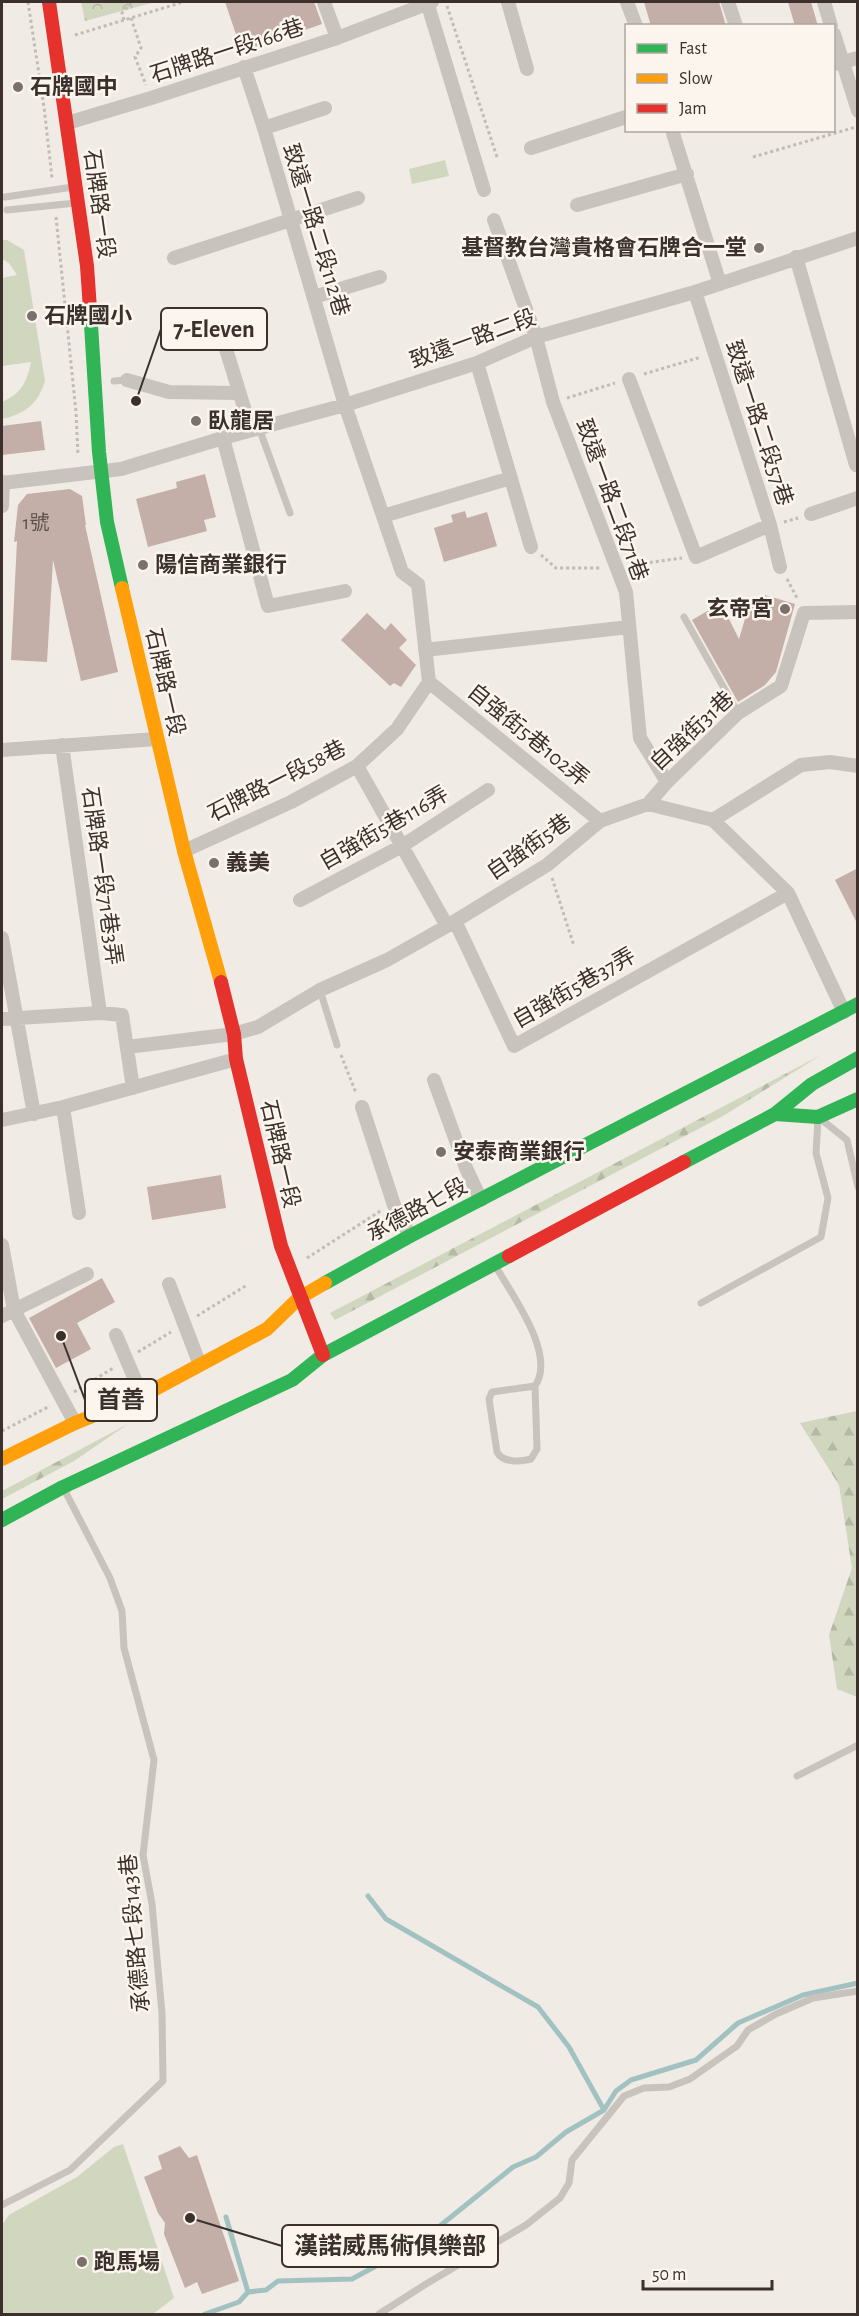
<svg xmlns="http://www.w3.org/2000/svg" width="859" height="2316" font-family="'Alegreya Sans','Noto Sans TC',sans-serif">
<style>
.forest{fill:url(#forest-firs)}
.park{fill:url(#park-crowns)}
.pitch{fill:#d1d6bf}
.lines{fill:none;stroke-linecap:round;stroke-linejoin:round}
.stream{stroke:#a1c2c1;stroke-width:5}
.building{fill:#c3afa7}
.path{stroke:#c2bbb6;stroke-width:3;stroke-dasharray:3 3;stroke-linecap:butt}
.lane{stroke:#c9c3be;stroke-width:7}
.street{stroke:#c9c3be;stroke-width:14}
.fast{stroke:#30b455;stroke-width:14}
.slow{stroke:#ff9f0a;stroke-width:14}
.jam{stroke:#e5322d;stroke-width:14}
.poi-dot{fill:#7a716c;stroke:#fbf5ee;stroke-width:2}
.labels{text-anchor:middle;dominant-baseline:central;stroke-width:5;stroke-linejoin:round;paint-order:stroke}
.number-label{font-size:20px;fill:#5d504a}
.street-label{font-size:22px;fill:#3b302b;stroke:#fbf5ee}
.poi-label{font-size:22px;font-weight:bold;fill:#3b302b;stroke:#fbf5ee;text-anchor:start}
.leader{fill:none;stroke:#3b302b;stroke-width:2}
.callout-dot{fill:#3b302b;stroke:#fbf5ee;stroke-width:2}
.callout{fill:#fbf5ee;stroke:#3b302b;stroke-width:2}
.callout-label{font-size:24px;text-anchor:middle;font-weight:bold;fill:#3b302b}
</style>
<defs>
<pattern id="forest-firs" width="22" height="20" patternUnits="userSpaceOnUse" patternTransform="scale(1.5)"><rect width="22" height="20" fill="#d1d6bf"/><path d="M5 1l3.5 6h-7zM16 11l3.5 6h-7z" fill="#b4b8a4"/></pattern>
<pattern id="park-crowns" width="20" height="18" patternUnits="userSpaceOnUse" patternTransform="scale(1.5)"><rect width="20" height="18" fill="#d1d6bf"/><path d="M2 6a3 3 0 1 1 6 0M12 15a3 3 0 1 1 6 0" fill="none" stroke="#b4b8a4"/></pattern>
</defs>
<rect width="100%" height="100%" fill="#f0ebe5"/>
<path class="forest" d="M 821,1055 L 723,1116 L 335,1320 L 330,1313 Z
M 857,1411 L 858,1411 L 857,1697 L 837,1689 L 829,1635 L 852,1568 L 839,1485 L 800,1423 Z
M 128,1424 L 74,1461 L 2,1499 L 2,1491 Z"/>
<path class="park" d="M 81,2 L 155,2 L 85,21 Z"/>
<path class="pitch" d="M 445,160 L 449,176 L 412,184 L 409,169 Z
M 2,240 L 7,240 L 24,250 L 45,381 C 38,404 25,414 2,419 L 2,402 C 21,394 27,382 31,362 L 2,366 L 2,278 L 17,275 L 9,263 L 2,259 Z
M 123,2144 L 174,2298 L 153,2314 L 2,2314 L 2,2225 L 9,2215 L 77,2177 L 114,2147 Z"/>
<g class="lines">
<path class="stream" d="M 368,1896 L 386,1919 L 538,2007 L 569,2047 L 604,2110 L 616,2091 L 631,2080 L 696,2060 L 738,2023 L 803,1995 L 858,1983
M 226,2217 L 248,2292
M 205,2314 L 239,2302 L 248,2292 L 266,2290 L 278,2281 L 352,2279 L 400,2253 L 441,2225 L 513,2167 L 536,2157 L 566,2132 L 604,2110"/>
</g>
<path class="building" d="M 225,2 L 314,2 L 322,24 L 242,52 Z
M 644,2 L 719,2 L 726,26 L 651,26 Z
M 788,2 L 811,2 L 818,26 L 795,26 Z
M 41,421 L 45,450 L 2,455 L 2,426 Z
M 205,474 L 216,517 L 204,520 L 207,531 L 148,547 L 136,499 L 177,488 L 176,482 Z
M 70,489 L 82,496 L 86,525 L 85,525 L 118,672 L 81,681 L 53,560 L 47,662 L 11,660 L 17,541 L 14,542 L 18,505 L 27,494 Z
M 465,511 L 467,518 L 487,512 L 497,546 L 444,562 L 434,528 L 453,522 L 451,515 Z
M 765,595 L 795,604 L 776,672 L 765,685 L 738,702 L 692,620 L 721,603 L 739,639 L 750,602 L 761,606 Z
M 367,613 L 385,630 L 391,623 L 407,640 L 399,648 L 416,665 L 401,687 L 394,683 L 390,686 L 341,640 Z
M 858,868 L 858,925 L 835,880 Z
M 221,1175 L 226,1208 L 152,1220 L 147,1187 Z
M 102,1278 L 115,1302 L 77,1323 L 91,1349 L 56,1368 L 29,1318 Z
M 180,2146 L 189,2158 L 197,2155 L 239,2281 L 202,2294 L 197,2282 L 185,2288 L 164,2234 L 165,2223 L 158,2213 L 144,2177 L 162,2169 L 158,2156 Z"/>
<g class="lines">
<path class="path" d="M 28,2 L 44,107 L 52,178
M 447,6 L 497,157
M 131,18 L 141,48 L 135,57 L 146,85
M 124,20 L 122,13 L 132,2
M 75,35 L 183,2
M 753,157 L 856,127
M 56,217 L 76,412 L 78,455
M 644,374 L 701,357
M 567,398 L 615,383
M 784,522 L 798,518
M 541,555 L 556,568 L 602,568
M 632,565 L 682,558
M 787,579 L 798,600
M 552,878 L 574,946
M 341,1055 L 356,1093
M 307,1258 L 382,1210
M 197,1316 L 247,1285
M 138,1352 L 171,1332
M 74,1392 L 115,1367
M 2,1431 L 50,1406"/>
<path class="lane" d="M 5,197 L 73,187
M 7,210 L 76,203
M 114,381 L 127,380
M 259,428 L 290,513
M 684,617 L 738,713
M 320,990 L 337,1045
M 822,1120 L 847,1140 L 858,1187
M 495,1265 C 511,1294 557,1354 535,1386 L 537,1449 L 531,1459 C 520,1462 503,1463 497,1452 L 489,1399 L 492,1392 L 535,1386
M 701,1303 L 821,1237 L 828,1198 L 816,1153 L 818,1119
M 797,1776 L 858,1745
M 2,2205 L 70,2170 L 163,2081 L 162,2013 L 152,1904 L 143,1855 L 154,1760 L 124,1648 L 122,1611 L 110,1578 L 64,1489
M 379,2314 L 426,2284 L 526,2225 L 560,2198 L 569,2183 L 572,2160 L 624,2096 L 644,2088 L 669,2087 L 690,2079 L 737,2046 L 748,2030 L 776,2014 L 813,1998 L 858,1991"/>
<path class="street" d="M 324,2 L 337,38
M 427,2 L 484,190
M 508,2 L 527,69
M 627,2 L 636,26
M 728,2 L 736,26
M 824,2 L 831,26
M 834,34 L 858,111
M 834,64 L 858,58
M 67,123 L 151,98 L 337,38 L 432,2
M 264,128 L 325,108
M 672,130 L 720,284
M 531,148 L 626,117
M 577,205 L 687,174
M 494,220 L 536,337 L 553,402 L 626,592 L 640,738 L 667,782
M 796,257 L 856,465
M 174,258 L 358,198
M 695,292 L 770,525 L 780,567
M 314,297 L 380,277
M 217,320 L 251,430
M 477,363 L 531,547
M 629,379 L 696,557 L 770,525
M 127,380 L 169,392 L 238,393
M 223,438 L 268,606 L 345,591
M 2,483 L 121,469 L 223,438 L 345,405 L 477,363 L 536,337 L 695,292 L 858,238
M 2,506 L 3,482
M 811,514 L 858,498
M 383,516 L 511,478
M 425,650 L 629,627
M 429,682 L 600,821
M 62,745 L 100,1013
M 2,750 L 156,739
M 357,766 L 447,926
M 648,804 L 667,782 L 738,713 L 781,686 L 804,613 L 858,612
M 713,820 L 788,893 L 844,1012
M 184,851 L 291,802 L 357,766 L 397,729 L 429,682 L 418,584 L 402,572 L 383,516 L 345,405 L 264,128 L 244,67
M 300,900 L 402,846 L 488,790
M 455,921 L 514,1046 L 788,893
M 2,938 L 34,1114
M 2,1019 L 100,1013 L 122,1015 L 133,1088
M 127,1047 L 234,1034 L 258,1027 L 320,990 L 387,960 L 447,926 L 547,865 L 600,821 L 648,804 L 713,820 L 801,765 L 830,762 L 858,766
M 434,1080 L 466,1168 L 481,1200
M 63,1107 L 79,1213
M 362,1107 L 394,1205 L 410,1236
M 2,1120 L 63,1107 L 236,1059
M 2,1245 L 14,1310 L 75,1423
M 169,1284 L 200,1365
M 2,1316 L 87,1274
M 116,1335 L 142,1396"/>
<path class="fast" d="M 90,309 L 99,452 L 107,522 L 122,588
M 775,1114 L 812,1084 L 858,1058
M 684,1162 L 775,1114 L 818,1117 L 858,1099
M 325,1283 L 410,1236 L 858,1004
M 2,1520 L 63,1487 L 292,1380 L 323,1355 L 509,1256"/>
<path class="slow" d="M 122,588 L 184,851 L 221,982
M 2,1459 L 75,1423 L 142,1396 L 267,1329 L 299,1298 L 325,1283"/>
<path class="jam" d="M 49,2 L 87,266 L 90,309
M 221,982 L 234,1034 L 236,1059 L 281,1246 L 323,1355
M 509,1256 L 684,1162"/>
</g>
<g class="poi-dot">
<circle cx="18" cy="87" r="6"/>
<circle cx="759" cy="248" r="6"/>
<circle cx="32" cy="316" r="6"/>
<circle cx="196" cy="421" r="6"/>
<circle cx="143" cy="565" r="6"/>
<circle cx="785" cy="609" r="6"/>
<circle cx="214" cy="863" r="6"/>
<circle cx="441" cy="1152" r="6"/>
<circle cx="82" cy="2262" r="6"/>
</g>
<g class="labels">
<g class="number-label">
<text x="36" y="523">1號</text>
</g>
<g class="street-label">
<text transform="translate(227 51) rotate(-18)">石牌路一段166巷</text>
<text transform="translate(99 204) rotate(82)">石牌路一段</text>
<text transform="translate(316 230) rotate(73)">致遠一路二段112巷</text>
<text transform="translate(473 339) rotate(-20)">致遠一路二段</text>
<text transform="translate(759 423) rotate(72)">致遠一路二段57巷</text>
<text transform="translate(612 500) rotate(70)">致遠一路二段71巷</text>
<text transform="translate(165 682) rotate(77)">石牌路一段</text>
<text transform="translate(692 731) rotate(-43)">自強街31巷</text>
<text transform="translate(528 735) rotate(39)">自強街5巷102弄</text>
<text transform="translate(277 781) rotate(-27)">石牌路一段58巷</text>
<text transform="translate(384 828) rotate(-30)">自強街5巷116弄</text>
<text transform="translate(529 847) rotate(-35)">自強街5巷</text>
<text transform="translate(102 876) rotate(82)">石牌路一段71巷3弄</text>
<text transform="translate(574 988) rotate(-30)">自強街5巷37弄</text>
<text transform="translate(280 1154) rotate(77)">石牌路一段</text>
<text transform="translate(417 1210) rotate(-28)">承德路七段</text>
<text transform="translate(135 1933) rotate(-95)">承德路七段143巷</text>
</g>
<g class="poi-label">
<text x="30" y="87">石牌國中</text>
<text x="747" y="248" text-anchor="end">基督教台灣貴格會石牌合一堂</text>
<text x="44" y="316">石牌國小</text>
<text x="208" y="421">臥龍居</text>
<text x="155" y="565">陽信商業銀行</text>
<text x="773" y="609" text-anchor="end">玄帝宮</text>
<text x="226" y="863">義美</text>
<text x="453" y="1152">安泰商業銀行</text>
<text x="94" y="2262">跑馬場</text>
</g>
</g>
<path class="leader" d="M136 401L161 329M61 1336L85 1400M190 2218L282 2246"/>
<g class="callout-dot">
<circle cx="136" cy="401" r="6"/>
<circle cx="61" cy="1336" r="6"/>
<circle cx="190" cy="2218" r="6"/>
</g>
<g class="callout">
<rect x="161" y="308" width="106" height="42" rx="6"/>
<rect x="85" y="1379" width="72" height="42" rx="6"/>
<rect x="282" y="2225" width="216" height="42" rx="6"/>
</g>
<g class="callout-label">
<text x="214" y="337">7-Eleven</text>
<text x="121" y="1408">首善</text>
<text x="390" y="2254">漢諾威馬術俱樂部</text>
</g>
<rect width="859" height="2316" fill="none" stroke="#3b302b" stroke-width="6"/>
<rect x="625" y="24" width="210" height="108" fill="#fbf5ee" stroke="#aea6a0" stroke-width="1.5"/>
<rect x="637" y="44" width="30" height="9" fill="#30b455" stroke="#aea6a0" stroke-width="1.5"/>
<text x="679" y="54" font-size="18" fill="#3b302b">Fast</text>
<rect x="637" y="74" width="30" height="9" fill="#ff9f0a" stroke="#aea6a0" stroke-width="1.5"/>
<text x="679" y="84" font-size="18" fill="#3b302b">Slow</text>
<rect x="637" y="104" width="30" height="9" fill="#e5322d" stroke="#aea6a0" stroke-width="1.5"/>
<text x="679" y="114" font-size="18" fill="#3b302b">Jam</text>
<path d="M643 2280v9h129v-9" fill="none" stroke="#3b302b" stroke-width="3"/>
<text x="652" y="2280" font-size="18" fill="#3b302b" stroke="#fbf5ee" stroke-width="4.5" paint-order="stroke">50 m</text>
</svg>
